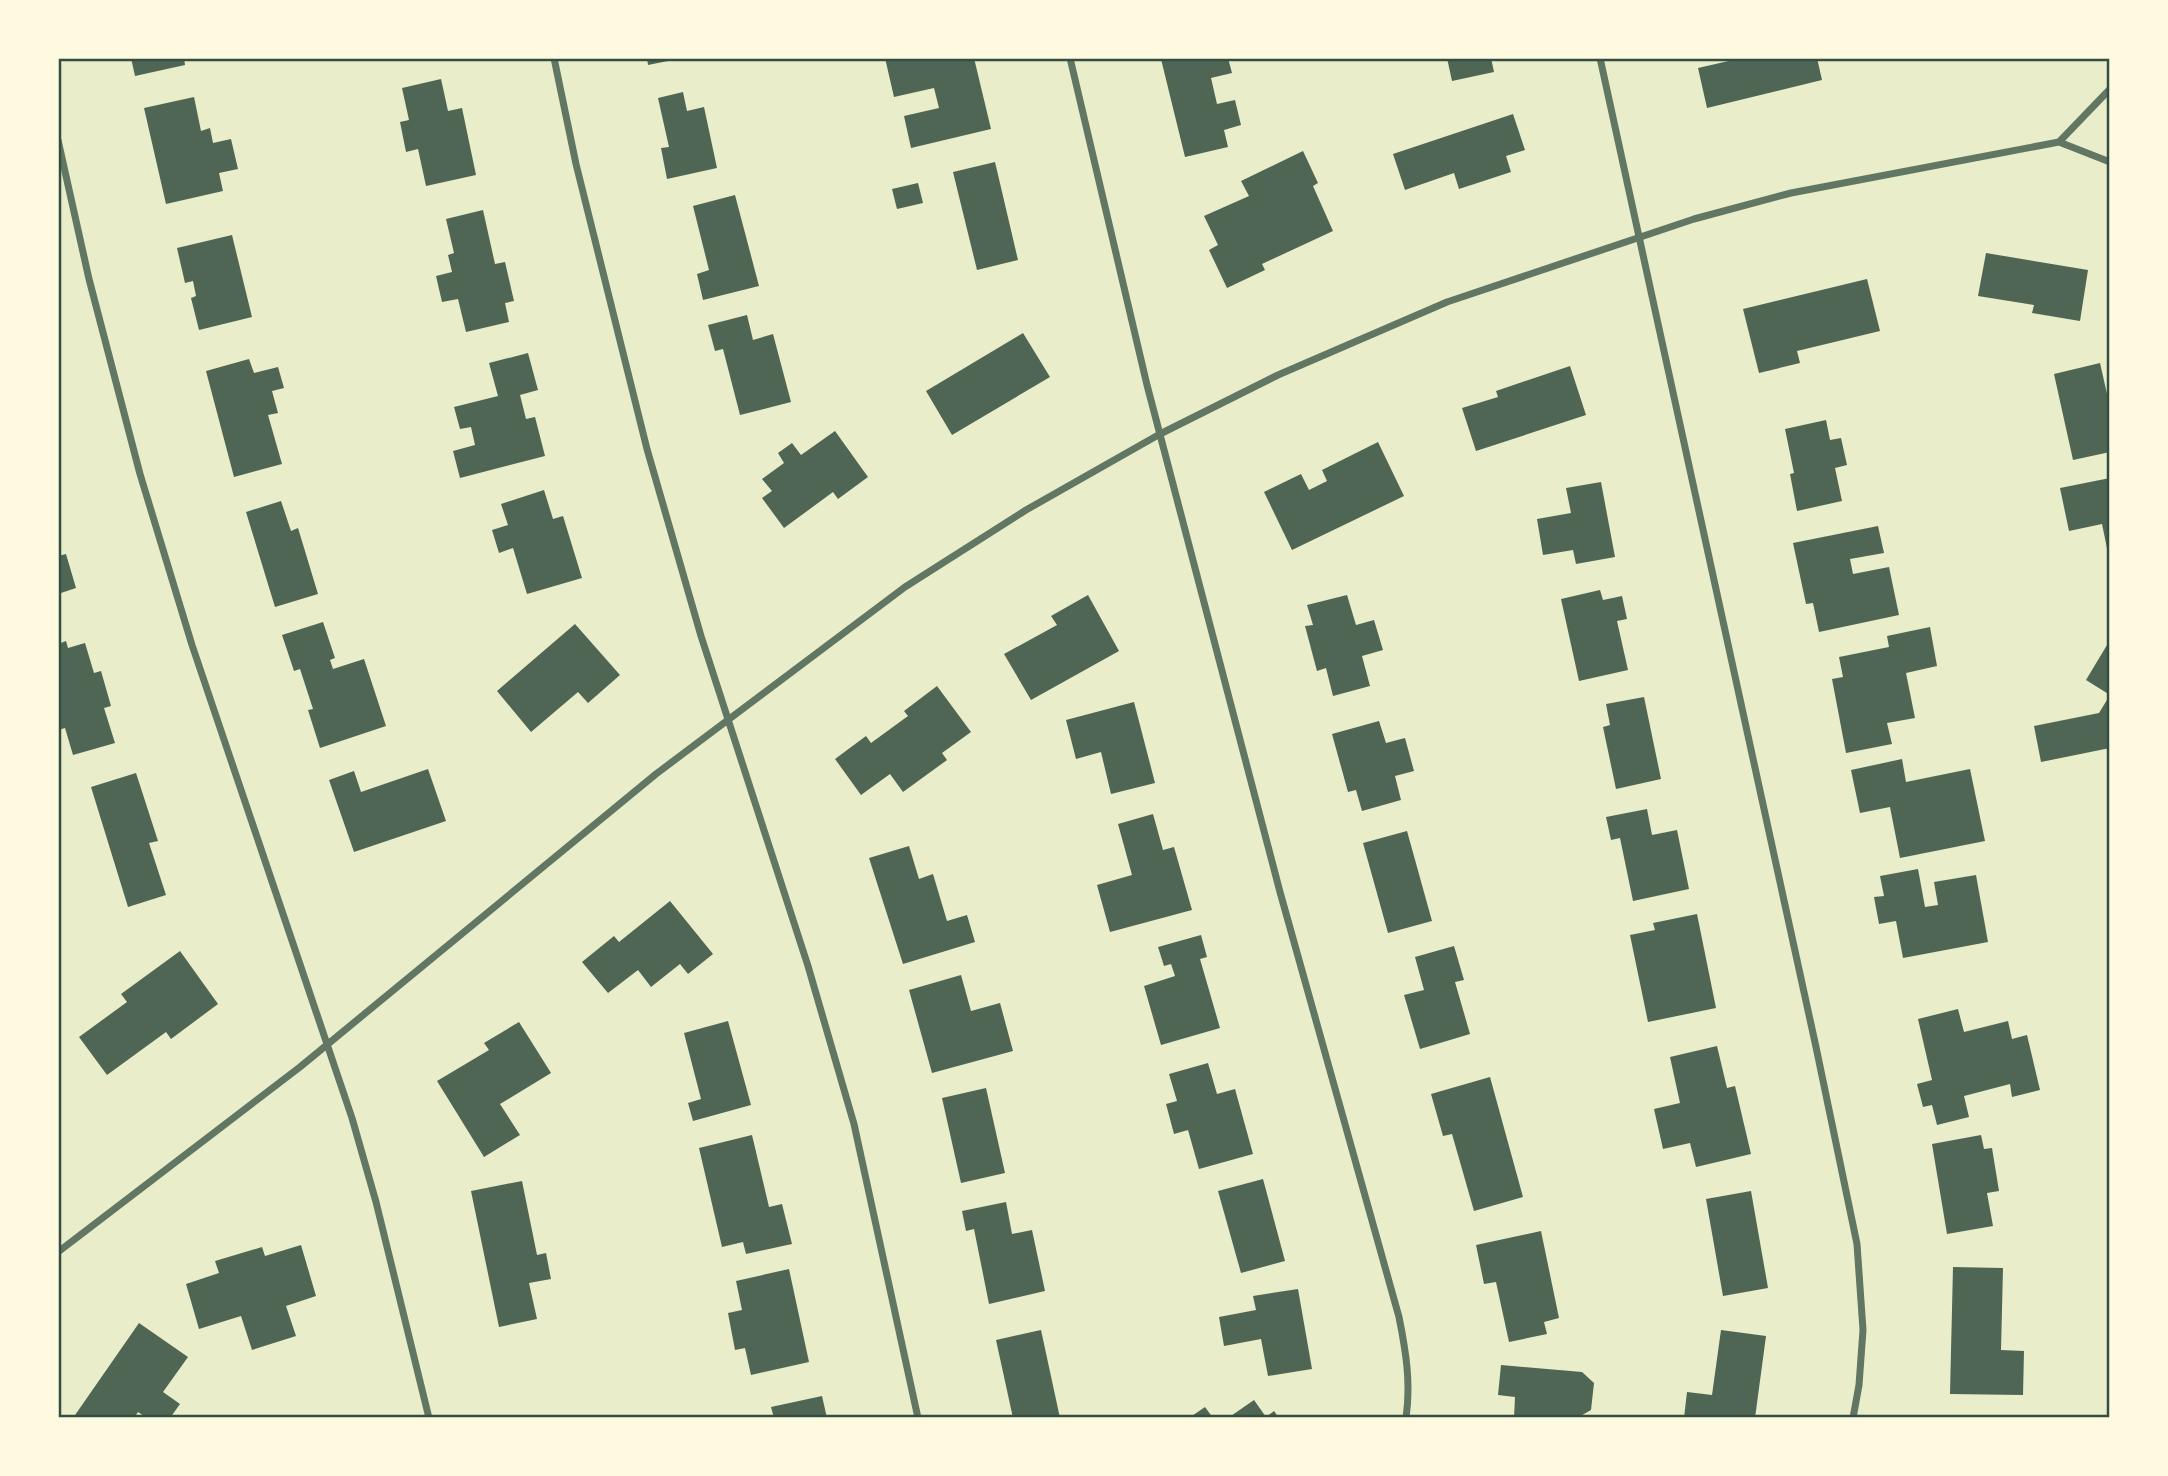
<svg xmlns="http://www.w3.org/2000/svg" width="2168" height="1476" font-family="Quicksand,sans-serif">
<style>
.building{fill:#4f6655}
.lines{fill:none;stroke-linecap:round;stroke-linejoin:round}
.minor{stroke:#617663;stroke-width:7}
.neatline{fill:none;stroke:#344e41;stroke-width:2.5}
</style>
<rect width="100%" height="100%" fill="#e9edc9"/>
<path class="building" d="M 131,58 L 184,58 L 185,65 L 135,76 Z
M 647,58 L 678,58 L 678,59 L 648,65 Z
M 885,58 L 974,58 L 991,129 L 911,148 L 904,116 L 939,108 L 934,88 L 894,97 Z
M 1228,58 L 1232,73 L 1211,78 L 1217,104 L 1235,100 L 1241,125 L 1224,130 L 1228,147 L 1185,157 L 1161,59 Z
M 1447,58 L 1491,58 L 1494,72 L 1452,81 Z
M 1733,58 L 1817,58 L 1822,80 L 1707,108 L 1698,68 L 1733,60 Z
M 441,79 L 448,111 L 462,108 L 476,175 L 426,186 L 418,149 L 406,152 L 400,122 L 409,120 L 402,88 Z
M 683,92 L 687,111 L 704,107 L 717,168 L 667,179 L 661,148 L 669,147 L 658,98 Z
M 194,97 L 201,131 L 210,128 L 213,143 L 231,139 L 238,169 L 219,173 L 223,191 L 166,204 L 144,108 Z
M 1513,114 L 1525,150 L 1506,156 L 1511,172 L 1459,189 L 1454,173 L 1405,190 L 1393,154 Z
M 1303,151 L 1318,183 L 1313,186 L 1333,231 L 1262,264 L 1265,270 L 1227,288 L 1209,250 L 1218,245 L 1204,216 L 1249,196 L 1241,181 Z
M 995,162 L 1018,260 L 977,270 L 953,172 Z
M 918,183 L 923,203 L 897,209 L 892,189 Z
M 735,195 L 759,286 L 703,300 L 697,274 L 709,270 L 693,206 Z
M 483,210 L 495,264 L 505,262 L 514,301 L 505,303 L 509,322 L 466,332 L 458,299 L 442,302 L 436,276 L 452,272 L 448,255 L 454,253 L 446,219 Z
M 232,235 L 252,317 L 199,330 L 191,298 L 196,296 L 193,281 L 185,283 L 177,248 Z
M 1986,253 L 2088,270 L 2080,321 L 2032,313 L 2034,305 L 1978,296 Z
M 1867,279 L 1880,331 L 1797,351 L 1800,363 L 1759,373 L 1743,309 Z
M 747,315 L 753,340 L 773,334 L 791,402 L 740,415 L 723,349 L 715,351 L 708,325 Z
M 1023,333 L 1050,377 L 952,435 L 926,391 Z
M 528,353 L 538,390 L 520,395 L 526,419 L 535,417 L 545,456 L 460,478 L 453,451 L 475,445 L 471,427 L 460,429 L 454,407 L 498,396 L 489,363 Z
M 249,359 L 254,373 L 278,367 L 284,388 L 272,391 L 278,413 L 268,415 L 282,464 L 234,477 L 206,371 Z
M 2100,363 L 2110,407 L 2110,452 L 2073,460 L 2054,374 Z
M 1570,366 L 1586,415 L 1476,451 L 1462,408 L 1498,397 L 1496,391 Z
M 1826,420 L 1830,440 L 1841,438 L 1847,465 L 1835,468 L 1842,501 L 1797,511 L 1790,474 L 1794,473 L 1785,429 Z
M 835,431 L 868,477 L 838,499 L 833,492 L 784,528 L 762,498 L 772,491 L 762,479 L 784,463 L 778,453 L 792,443 L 801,455 Z
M 1378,442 L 1404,496 L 1292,550 L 1264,492 L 1301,474 L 1309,490 L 1327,481 L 1322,470 Z
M 2110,478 L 2110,558 L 2109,558 L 2102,524 L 2069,531 L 2060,488 Z
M 1601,482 L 1615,557 L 1576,564 L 1573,550 L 1543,555 L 1537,519 L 1571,513 L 1566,488 Z
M 544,490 L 553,519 L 563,516 L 582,578 L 527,594 L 513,548 L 499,553 L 492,530 L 508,525 L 501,504 Z
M 281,501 L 291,531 L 298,528 L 318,594 L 275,607 L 246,512 Z
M 1878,526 L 1884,553 L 1850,559 L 1853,574 L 1889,567 L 1899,615 L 1819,632 L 1813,603 L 1806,604 L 1793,543 Z
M 66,554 L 76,588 L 58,594 L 58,556 Z
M 1600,590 L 1603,600 L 1622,596 L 1627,619 L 1617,621 L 1628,670 L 1579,681 L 1561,599 Z
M 1088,595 L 1119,651 L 1031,700 L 1004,654 L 1057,625 L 1051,616 Z
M 1347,595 L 1356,625 L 1374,620 L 1383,650 L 1362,656 L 1370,686 L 1333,696 L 1326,668 L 1317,671 L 1305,626 L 1313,625 L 1307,605 Z
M 323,622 L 335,658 L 330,660 L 333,669 L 364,659 L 386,726 L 320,748 L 308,710 L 313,709 L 300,669 L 294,671 L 282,635 Z
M 575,624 L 620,675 L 588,703 L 578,692 L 531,732 L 497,691 Z
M 1930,627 L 1937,666 L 1906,673 L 1915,718 L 1887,723 L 1892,744 L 1846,753 L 1832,679 L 1843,677 L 1839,657 L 1889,647 L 1887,636 Z
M 66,641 L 68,648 L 85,643 L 94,673 L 101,671 L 111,706 L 104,708 L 115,743 L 73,755 L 65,728 L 58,730 L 58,644 Z
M 2107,645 L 2110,647 L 2110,695 L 2086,680 Z
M 937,686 L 971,732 L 942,753 L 947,760 L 903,792 L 890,774 L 861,795 L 835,759 L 866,736 L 871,743 L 908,716 L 904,711 Z
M 2110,695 L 2110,748 L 2041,762 L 2034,726 L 2099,713 Z
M 1644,697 L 1661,779 L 1616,789 L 1603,727 L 1610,725 L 1606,704 Z
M 1134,702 L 1155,783 L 1111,794 L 1101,752 L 1076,759 L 1066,720 Z
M 1379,721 L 1386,743 L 1405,738 L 1414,771 L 1395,776 L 1401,800 L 1362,811 L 1356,790 L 1348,792 L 1332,734 Z
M 1902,759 L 1906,782 L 1970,769 L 1985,841 L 1900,858 L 1890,807 L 1860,813 L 1851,770 Z
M 428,769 L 446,821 L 354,852 L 329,780 L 354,771 L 361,792 Z
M 136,773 L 158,841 L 149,843 L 166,895 L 128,907 L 91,787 Z
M 1647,809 L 1652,835 L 1677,830 L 1689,889 L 1633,901 L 1620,838 L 1611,840 L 1606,817 Z
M 1153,814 L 1163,850 L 1174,847 L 1192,910 L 1110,932 L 1097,885 L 1132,875 L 1118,824 Z
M 1407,831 L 1432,921 L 1388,933 L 1363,843 Z
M 909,846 L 919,879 L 933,874 L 947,921 L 967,915 L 975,942 L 903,964 L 869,858 Z
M 1918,869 L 1925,907 L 1938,905 L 1934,882 L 1976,875 L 1988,942 L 1903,958 L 1896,921 L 1879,924 L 1874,897 L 1884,896 L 1880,876 Z
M 670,901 L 713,954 L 688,974 L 680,964 L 651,987 L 638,970 L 608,993 L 582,962 L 614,936 L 619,942 Z
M 1697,914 L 1716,1008 L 1648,1022 L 1630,935 L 1655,930 L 1653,923 Z
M 1201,935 L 1207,957 L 1200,959 L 1220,1028 L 1161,1045 L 1144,986 L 1175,976 L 1171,964 L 1164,966 L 1158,947 Z
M 1454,946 L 1464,980 L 1455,982 L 1470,1034 L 1420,1049 L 1404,995 L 1424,990 L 1415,957 Z
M 180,951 L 218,1004 L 171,1039 L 166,1032 L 107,1075 L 79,1037 L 127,1002 L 121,994 Z
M 961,975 L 971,1011 L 1000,1003 L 1013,1051 L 932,1073 L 909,990 Z
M 1958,1009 L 1964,1032 L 2008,1021 L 2012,1039 L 2027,1035 L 2040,1090 L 2012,1097 L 2010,1084 L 1964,1096 L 1969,1117 L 1937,1125 L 1932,1105 L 1923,1107 L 1917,1084 L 1932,1080 L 1918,1019 Z
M 728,1021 L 751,1105 L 693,1121 L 688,1103 L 701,1099 L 684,1033 Z
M 519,1022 L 551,1073 L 500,1104 L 520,1135 L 484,1157 L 437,1081 L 489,1050 L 484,1043 Z
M 1717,1046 L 1727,1088 L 1735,1086 L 1751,1154 L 1696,1167 L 1690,1143 L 1663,1149 L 1654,1109 L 1680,1103 L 1670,1057 Z
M 1208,1063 L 1217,1094 L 1235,1089 L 1253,1154 L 1199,1169 L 1188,1130 L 1174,1134 L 1166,1104 L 1177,1101 L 1169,1074 Z
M 1490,1077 L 1523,1197 L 1474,1211 L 1452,1134 L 1443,1136 L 1431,1094 Z
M 986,1088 L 1005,1173 L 961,1183 L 942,1098 Z
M 752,1135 L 769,1207 L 782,1204 L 792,1244 L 746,1254 L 743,1242 L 722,1247 L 699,1148 Z
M 1981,1135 L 1984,1149 L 1992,1148 L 1999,1191 L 1987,1193 L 1993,1226 L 1947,1234 L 1932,1144 Z
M 1263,1179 L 1285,1261 L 1241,1273 L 1218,1191 Z
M 522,1181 L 537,1255 L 546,1253 L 551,1279 L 529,1283 L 537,1319 L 499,1327 L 471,1191 Z
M 1751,1191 L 1768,1288 L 1723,1296 L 1706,1199 Z
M 1006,1202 L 1012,1234 L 1032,1230 L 1045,1291 L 989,1304 L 974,1229 L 966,1231 L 962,1211 Z
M 1541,1231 L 1559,1318 L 1544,1322 L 1547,1334 L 1509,1342 L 1496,1282 L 1484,1284 L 1476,1245 Z
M 301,1245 L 316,1296 L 286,1306 L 296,1336 L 252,1350 L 241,1316 L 199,1329 L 186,1284 L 219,1273 L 215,1261 L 262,1247 L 265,1256 Z
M 1953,1267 L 2003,1268 L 2001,1350 L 2024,1351 L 2023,1395 L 1950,1394 Z
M 789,1269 L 809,1362 L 751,1375 L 745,1348 L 735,1350 L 728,1313 L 742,1310 L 736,1281 Z
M 1298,1289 L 1312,1369 L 1268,1376 L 1261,1339 L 1224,1346 L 1219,1317 L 1256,1310 L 1253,1296 Z
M 139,1323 L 188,1357 L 163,1392 L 180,1404 L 170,1418 L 147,1418 L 138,1412 L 134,1418 L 73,1418 Z
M 1041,1330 L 1060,1418 L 1013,1418 L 996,1340 Z
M 1721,1330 L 1766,1336 L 1755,1418 L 1684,1418 L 1687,1392 L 1712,1395 Z
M 1501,1365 L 1582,1372 L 1594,1383 L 1591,1410 L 1577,1418 L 1514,1418 L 1515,1397 L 1498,1395 Z
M 822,1396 L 827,1418 L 774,1418 L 771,1407 Z
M 1254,1400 L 1266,1417 L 1274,1411 L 1279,1418 L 1228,1418 Z
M 1205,1407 L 1213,1418 L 1189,1418 Z"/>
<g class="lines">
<path class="minor" d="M 554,58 L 576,164 L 647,449 L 701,636 L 808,966 L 854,1124 L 918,1418
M 1070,58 L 1147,385 L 1280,892 L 1399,1317 C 1406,1352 1411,1383 1406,1418
M 1600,58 L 1816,1047 L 1857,1244 L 1863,1330 L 1859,1385 L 1853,1418
M 58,140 L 89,279 L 140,474 L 192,645 L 352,1118 L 376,1202 L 429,1418
M 2059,142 L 2110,89
M 58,1252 L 300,1067 L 656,774 L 905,587 L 1026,510 L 1160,434 L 1278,375 L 1447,302 L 1694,219 L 1791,193 L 2059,142 L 2110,162"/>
</g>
<rect width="2168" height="1476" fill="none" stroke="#fefae0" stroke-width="119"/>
<rect x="60" y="60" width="2048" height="1356" class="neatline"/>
</svg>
